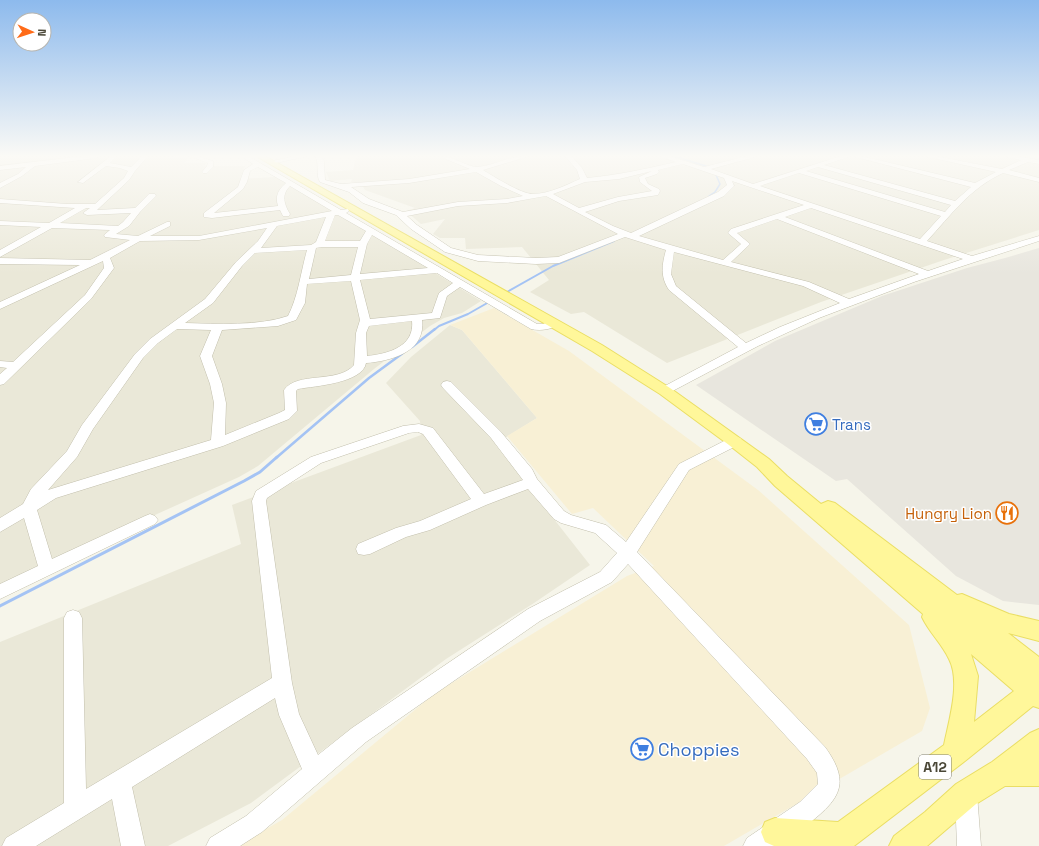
<svg xmlns="http://www.w3.org/2000/svg" width="1039" height="846" font-family="'Space Grotesk',sans-serif">
<style>
.residential{fill:#eae8d8}
.commercial{fill:#f8f0d5}
.industrial{fill:#e8e6de}
.lines{fill:none;stroke-linecap:round;stroke-linejoin:round}
.stream-far3{stroke:#a4c3f4;stroke-width:1.5}
.stream-far2{stroke:#a4c3f4;stroke-width:2}
.stream-far1{stroke:#a4c3f4;stroke-width:2.5}
.stream{stroke:#a4c3f4;stroke-width:3}
.minor-casing{stroke:#c2bfac;stroke-width:1}
.major-casing{stroke:#eade64;stroke-width:2}
.minor{fill:#fff;fill-rule:evenodd}
.major{fill:#fff79a;fill-rule:evenodd}
.labels{text-anchor:middle;dominant-baseline:central;stroke-width:3;stroke-linejoin:round;paint-order:stroke}
.shield{fill:#fff;stroke:#807e73;stroke-width:1}
.shield-label{font-size:14px;font-weight:bold;fill:#4a4737}
.shop-label{font-size:15px;fill:#366cbe;stroke:#fff;text-anchor:start}
.food-label{font-size:15px;fill:#c56008;stroke:#fff;text-anchor:end}
.near-shop-label{font-size:18px;fill:#366cbe;stroke:#fff;text-anchor:start}
</style>
<rect width="100%" height="100%" fill="#f6f5ea"/>
<path class="residential" d="M 0,156 L 174,156 L 168,158 L 188,158 L 184,163 L 206,163 L 204,166 L 245,166 L 240,179 L 275,177 L 340,215 L 481,301 L 462,313 L 444,318 L 430,326 L 374,369 L 258,466 L 239,477 L 0,585 Z
M 356,156 L 1000,156 L 1039,165 L 1039,230 L 944,260 L 821,302 L 667,363 L 584,312 L 571,314 L 530,292 L 549,280 L 522,247 L 466,249 L 465,238 L 440,238 L 433,234 L 445,219 L 421,224 L 406,211 L 415,208 L 365,190 L 360,182 L 351,182 L 352,179 L 330,181 L 326,172 L 353,170 Z
M 450,325 L 462,330 L 537,418 L 495,444 L 590,565 L 534,603 L 446,659 L 251,803 L 168,846 L 0,846 L 0,642 L 241,544 L 232,505 L 421,435 L 420,421 L 386,383 L 411,357 Z"/>
<path class="commercial" d="M 494,308 L 569,351 L 758,490 L 909,625 L 930,708 L 922,731 L 724,846 L 236,846 L 282,820 L 434,694 L 627,576 L 654,566 L 593,508 L 572,514 L 507,436 L 537,418 L 462,330 L 450,325 Z"/>
<path class="industrial" d="M 1039,248 L 1039,605 L 1003,601 L 956,576 L 847,479 L 836,481 L 696,385 L 775,341 L 882,296 L 967,268 L 1005,258 Z"/>
<g class="lines">
<path class="stream-far3" d="M 674,156 L 706,166
M 709,196 L 715,192 L 720,184 L 716,175"/>
<path class="stream-far2" d="M 507,292 L 553,266 L 614,241
M 434,330 L 439,326 L 468,314 L 489,302"/>
<path class="stream-far1" d="M 412,347 L 435,329
M 276,458 L 369,378 L 403,353"/>
<path class="stream" d="M 0,606 L 244,481 L 260,472 L 277,457"/>
<g class="minor-casing">
<path id="minor" d="M 84,156 L 99,156 L 96,158 L 35,166 L 22,176 L 0,188 L 0,183 L 18,174 L 26,167 L 0,170 L 0,166 Z
M 111,156 L 117,156 L 110,163 L 131,167 L 142,156 L 148,156 L 135,171 L 129,180 L 97,210 L 135,208 L 149,194 L 155,194 L 156,196 L 140,212 L 129,226 L 116,234 L 138,236 L 167,222 L 170,222 L 170,226 L 150,236 L 199,236 L 332,211 L 290,186 C 281,195 284,204 290,214 L 289,216 L 283,216 L 280,210 L 212,218 L 204,217 L 204,213 L 238,187 L 244,170 L 253,164 L 241,156 L 248,156 L 341,210 L 348,209 L 349,211 L 346,213 L 537,324 L 543,324 L 554,320 L 559,323 C 553,330 540,331 531,329 L 460,287 L 447,296 L 440,318 L 422,320 C 426,352 391,361 366,363 C 363,383 315,386 298,389 L 296,391 L 297,411 L 289,419 L 223,446 L 56,498 L 37,510 L 52,559 L 145,516 L 150,514 L 155,516 L 158,520 L 155,524 L 0,599 L 0,584 L 38,566 L 24,518 L 0,532 L 0,518 L 23,504 L 31,489 L 67,451 L 82,425 L 135,354 L 150,339 L 205,299 L 236,262 L 258,241 L 267,228 L 199,240 L 140,241 L 110,258 L 114,268 L 91,299 L 4,384 L 0,385 L 0,374 L 7,368 L 0,367 L 0,361 L 13,362 L 85,295 L 104,268 L 103,261 L 0,309 L 0,302 L 80,265 L 0,264 L 0,258 L 90,260 L 130,240 L 105,237 L 104,235 L 110,230 L 52,228 L 0,257 L 0,250 L 41,227 L 0,225 L 0,221 L 49,223 L 75,208 L 0,203 L 0,199 L 67,204 L 95,204 L 124,178 L 128,171 L 120,168 L 106,166 L 83,183 L 78,182 ZM 258,167 L 286,183 C 278,190 275,196 278,206 L 214,213 L 243,189 L 247,182 L 250,171 ZM 86,208 L 90,208 L 83,213 L 87,215 L 131,213 L 123,222 L 118,226 L 60,223 ZM 335,215 L 338,215 L 366,231 L 360,241 L 325,241 ZM 326,217 L 316,242 L 311,245 L 261,248 L 277,226 ZM 372,235 L 428,268 L 360,274 L 367,244 ZM 321,247 L 358,247 L 351,275 L 309,279 L 316,248 ZM 307,250 C 301,271 298,297 288,316 C 260,326 216,324 185,323 L 213,303 L 242,266 L 255,253 ZM 437,273 L 453,283 L 439,293 L 432,313 L 370,319 L 360,280 ZM 351,281 L 360,320 L 356,333 L 354,365 C 338,384 297,371 284,390 L 285,410 L 279,413 L 225,435 L 226,403 L 222,384 L 212,356 L 222,330 L 278,326 L 296,320 L 305,303 L 307,284 ZM 412,321 C 415,347 387,354 367,356 L 366,333 L 369,326 ZM 177,329 L 211,330 L 200,356 L 210,384 L 214,403 L 211,440 L 48,490 L 77,457 L 93,429 L 143,358 L 158,343 Z
M 189,156 L 197,156 L 213,161 L 213,167 L 207,173 L 203,173 L 202,172 L 207,166 L 208,163 Z
M 296,156 L 308,156 L 271,164 L 268,162 Z
M 315,156 L 321,156 L 324,161 L 325,180 L 341,184 L 409,179 L 470,169 L 441,157 L 440,156 C 453,156 469,168 478,167 C 495,165 510,156 527,156 L 526,157 L 483,170 C 493,176 521,194 533,194 C 549,194 566,185 580,179 L 577,170 L 565,156 L 571,156 L 582,168 L 587,178 C 618,175 646,169 676,162 L 662,157 L 661,156 L 669,156 L 704,167 L 747,156 L 756,156 L 755,157 L 711,169 L 753,184 L 841,156 L 849,156 L 848,157 L 824,165 L 955,201 L 971,187 L 852,156 L 861,156 L 975,183 L 996,172 L 924,156 L 935,156 L 1002,169 L 1021,160 L 1007,157 L 1006,156 L 1017,156 L 1039,160 L 1039,164 L 1028,162 L 1009,170 L 1039,178 L 1039,182 L 1003,173 C 970,188 951,215 927,241 L 972,256 L 1039,236 L 1039,241 L 914,282 L 819,318 L 758,346 L 665,395 L 661,394 L 659,391 L 661,388 L 738,347 L 669,290 C 660,277 662,264 666,250 L 625,237 L 559,263 L 536,264 L 478,261 L 445,252 L 411,229 L 396,215 L 363,203 L 349,192 L 320,182 C 315,174 320,164 315,156 ZM 683,164 L 724,178 L 727,185 L 718,192 L 631,233 L 613,226 L 585,212 L 619,201 L 658,195 L 660,191 L 659,189 L 648,184 L 645,178 L 657,174 L 659,172 L 658,170 ZM 818,167 L 951,205 L 945,212 L 806,171 ZM 652,171 L 639,177 L 640,182 L 652,191 L 618,197 L 579,208 L 553,194 L 585,182 L 619,179 ZM 476,172 L 501,186 L 523,196 L 507,199 L 458,202 L 403,212 L 369,199 L 351,187 L 409,183 ZM 799,173 L 941,216 L 920,239 L 760,186 ZM 732,181 L 804,205 L 731,229 L 728,233 L 741,244 L 723,260 L 639,236 L 724,196 L 734,186 ZM 546,196 L 618,234 L 558,257 L 536,258 L 478,255 L 451,248 L 417,225 L 407,216 L 458,206 L 507,203 ZM 811,208 L 963,259 L 928,271 L 785,217 ZM 777,219 L 919,274 L 849,299 L 809,282 L 731,262 L 750,244 L 737,233 ZM 674,252 L 803,286 L 840,303 L 780,327 L 746,343 L 676,286 L 671,274 Z
M 447,381 L 451,382 L 501,432 L 532,469 L 537,479 L 564,511 L 571,515 L 606,525 L 626,542 L 679,464 L 730,438 L 735,437 L 740,438 L 742,441 L 740,444 L 689,470 L 637,552 L 825,747 C 852,784 839,800 807,825 C 798,831 787,842 777,846 C 770,846 751,846 743,846 L 747,838 L 800,802 L 818,784 L 817,773 L 807,759 L 628,564 L 612,582 L 540,621 L 366,742 L 262,832 L 240,846 L 206,846 L 210,838 L 246,816 L 302,769 L 279,715 L 275,698 L 132,787 L 145,846 L 121,846 L 112,799 L 36,846 L 2,846 L 6,838 L 64,803 L 64,618 L 67,612 L 73,610 L 79,612 L 82,618 L 86,789 L 272,678 L 252,501 L 256,491 L 311,457 L 403,426 L 419,424 L 433,428 L 484,494 L 523,480 L 491,438 L 443,388 L 441,385 L 443,382 ZM 418,432 L 423,434 L 471,499 L 420,521 L 396,528 L 358,544 L 356,549 L 358,554 L 364,555 L 370,554 L 406,537 L 430,530 L 486,505 L 528,489 L 554,519 L 561,523 L 595,533 L 617,553 L 600,572 L 528,609 L 352,728 L 318,755 L 299,714 L 292,683 L 266,501 L 267,498 L 321,463 L 409,433 Z
M 966,783 L 974,786 L 977,794 L 981,846 L 957,846 L 955,794 L 958,786 Z"/>
</g>
<g class="major-casing">
<path id="major" d="M 256,156 L 265,156 L 602,345 L 670,388 L 769,459 L 787,476 L 821,504 L 828,501 L 835,503 L 957,595 L 962,594 L 1009,614 L 1039,621 L 1039,641 L 1008,633 L 1039,657 L 1039,708 L 1033,706 L 965,761 L 854,846 L 774,846 L 765,842 L 761,832 L 765,822 L 775,818 L 838,822 L 944,745 C 949,720 961,682 949,659 C 942,644 929,632 922,617 L 923,614 L 775,486 L 757,467 L 729,445 L 660,394 L 592,351 ZM 971,654 L 1014,691 L 974,722 L 978,676 Z
M 1039,729 L 1039,786 L 1005,786 L 976,804 L 927,846 L 889,846 L 894,836 L 925,812 L 956,784 L 992,762 L 1030,733 Z"/>
</g>
<use href="#minor" class="minor"/>
<use href="#major" class="major"/>
</g>
<linearGradient id="sky" x2="0" y2="1"><stop stop-color="#8dbaed"/><stop offset="0.57" stop-color="#fbfaf6"/><stop offset="1" stop-color="#fbfaf6" stop-opacity="0"/></linearGradient>
<rect width="1039" height="274" fill="url(#sky)"/>
<defs>
<g id="supermarket-ring" transform="scale(1.15)"><circle r="9.5" fill="#fff" stroke="#3f7fe0" stroke-width="1.5"/><path d="M-6-5.5h2.5l.6 2H6L4.5 2H-2.5L-4.4-4H-6ZM-1.5 3.2a1.3 1.3 0 1 0 .1 0ZM3 3.2a1.3 1.3 0 1 0 .1 0Z" fill="#3f7fe0"/></g>
<g id="restaurant-ring" transform="scale(1.15)"><circle r="9.5" fill="#fff" stroke="#e8710a" stroke-width="1.5"/><path d="M-5-6h1v4h1v-4h1v4h1v-4h1v5L-1.5 .5V6h-2V.5L-5-1ZM5-6V6H3V1.5H1.5Q1.5-4 5-6Z" fill="#e8710a"/></g>
</defs>
<g fill-rule="evenodd">
<use href="#supermarket-ring" x="816" y="424"/>
<use href="#restaurant-ring" x="1007" y="513"/>
<use href="#supermarket-ring" x="642" y="749"/>
</g>
<g class="labels">
<rect class="shield" x="919" y="755" width="32" height="24" rx="3"/>
<g class="shield-label">
<text x="935" y="767">A12</text>
</g>
<g class="shop-label">
<text x="832" y="424">Trans</text>
</g>
<g class="food-label">
<text x="992" y="513">Hungry Lion</text>
</g>
<g class="near-shop-label">
<text x="658" y="749">Choppies</text>
</g>
</g>
<g transform="translate(32 32) rotate(93)"><circle r="19" fill="#ffffff" stroke="#b7b5af"/>
<path d="M0-3L7 15L0 10L-7 15Z" fill="#ff6b18"/>
<text y="-6" font-size="11" font-weight="bold" text-anchor="middle" fill="#4a4737">N</text>
</g>
</svg>
